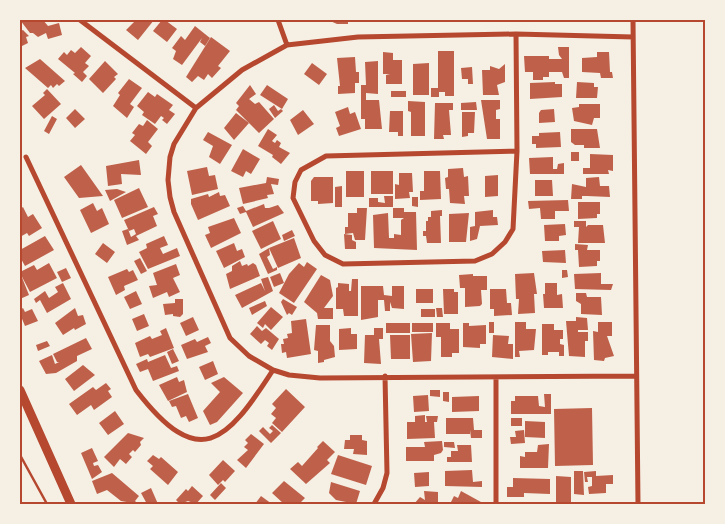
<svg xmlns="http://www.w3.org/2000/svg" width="725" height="524" font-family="Helvetica,sans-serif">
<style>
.building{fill:#bf614a}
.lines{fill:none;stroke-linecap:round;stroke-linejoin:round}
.path{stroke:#b5482f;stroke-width:2.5}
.minor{stroke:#b5482f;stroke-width:5}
.secondary{stroke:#b5482f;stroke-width:9}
.neatline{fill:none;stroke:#b5482f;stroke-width:2}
</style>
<rect width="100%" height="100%" fill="#f6efe4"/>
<path class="building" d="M 20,20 L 43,20 L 48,26 L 59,23 L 62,35 L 48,39 L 46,33 L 38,37 L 33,33 L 30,33 Z
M 136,20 L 154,20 L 138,40 L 126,30 Z
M 162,20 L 165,20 L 177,29 L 167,42 L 153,31 Z
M 328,20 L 348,20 L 348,24 L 337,24 Z
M 195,26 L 210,38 L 205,46 L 200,42 L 202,38 L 182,65 L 173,59 L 176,51 L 172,48 L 181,36 L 185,40 Z
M 23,30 L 29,36 L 26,37 L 28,43 L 20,47 L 20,31 Z
M 211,37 L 230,51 L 218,66 L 221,68 L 212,78 L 208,74 L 204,80 L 198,76 L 192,82 L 186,77 Z
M 81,47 L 91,56 L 85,63 L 89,66 L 83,72 L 87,76 L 82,82 L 73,74 L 75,73 L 58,59 L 64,52 L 67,55 L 71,50 L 75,53 Z
M 558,47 L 569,47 L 569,78 L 564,78 L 562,72 L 549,72 L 549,77 L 543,77 L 543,80 L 533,80 L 533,72 L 525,72 L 524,56 L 549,56 L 549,59 L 562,59 L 559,55 Z
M 438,51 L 454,51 L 454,96 L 445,96 L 445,92 L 439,92 L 439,97 L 431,97 L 431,88 L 438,88 Z
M 383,52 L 393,53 L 393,60 L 402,60 L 402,84 L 386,84 L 386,75 L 390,74 L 383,74 Z
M 597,52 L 609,52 L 610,72 L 612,72 L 613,78 L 601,78 L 600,73 L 582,72 L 582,58 L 597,57 Z
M 355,57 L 356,72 L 359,72 L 359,83 L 355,83 L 355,93 L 338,94 L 338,86 L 340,86 L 337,58 Z
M 40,59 L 65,81 L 59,86 L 57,84 L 53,88 L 51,85 L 48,88 L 25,68 Z
M 105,61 L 118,74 L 114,77 L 116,79 L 103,93 L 89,79 Z
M 378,61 L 378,94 L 366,93 L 366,100 L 379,100 L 382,129 L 365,129 L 365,119 L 361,119 L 361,85 L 366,85 L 365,62 Z
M 312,63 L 327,74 L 319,85 L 304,74 Z
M 429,63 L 429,95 L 413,95 L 413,64 Z
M 505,64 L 505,82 L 497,85 L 499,95 L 483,95 L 482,70 L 490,70 L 490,66 L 499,69 Z
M 472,67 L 473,84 L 468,84 L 468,79 L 462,79 L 461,68 Z
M 129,79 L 142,88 L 130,104 L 134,107 L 127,118 L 113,106 L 120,95 L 118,93 Z
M 555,82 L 555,84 L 562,84 L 562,97 L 530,99 L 530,83 Z
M 577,82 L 594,83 L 594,87 L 598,87 L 597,98 L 576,98 Z
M 250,85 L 256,94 L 249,99 L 255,104 L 259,102 L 274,119 L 259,133 L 236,110 L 239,106 L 236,103 Z
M 267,85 L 288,99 L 282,109 L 260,95 Z
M 47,89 L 61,104 L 44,119 L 32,106 L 45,95 L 43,93 Z
M 391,91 L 406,91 L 406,97 L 391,97 Z
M 148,92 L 155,97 L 157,94 L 173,105 L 169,110 L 175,114 L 167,124 L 162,120 L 164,118 L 161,116 L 155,124 L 142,115 L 144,112 L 137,106 Z
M 481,100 L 500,100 L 500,109 L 496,110 L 496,119 L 500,119 L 500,139 L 487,139 Z
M 408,101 L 425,102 L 425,136 L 411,136 L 411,112 L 408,111 Z
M 476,102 L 477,110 L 461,110 L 461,103 Z
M 435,103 L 453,103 L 453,110 L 449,110 L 451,135 L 443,135 L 444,139 L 434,139 Z
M 579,104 L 600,104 L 600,118 L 594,118 L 592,125 L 574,121 L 572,108 L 579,107 Z
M 274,105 L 278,111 L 281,109 L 283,111 L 275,118 L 269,109 Z
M 348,107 L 350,114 L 355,112 L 361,129 L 339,136 L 336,128 L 340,126 L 335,112 Z
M 75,109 L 85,119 L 75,128 L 66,118 Z
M 554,109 L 555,122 L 539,123 L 539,113 L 541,110 Z
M 303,110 L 314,124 L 298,135 L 290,120 Z
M 390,111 L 403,111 L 403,136 L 398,136 L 398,132 L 389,132 Z
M 462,112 L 475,112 L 474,133 L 468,133 L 468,136 L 462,137 Z
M 236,113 L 249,123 L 234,140 L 224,128 Z
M 52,116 L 57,119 L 49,134 L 44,131 Z
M 147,120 L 158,129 L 148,142 L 152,146 L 146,154 L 130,141 L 135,135 L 132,133 L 139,124 L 143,126 Z
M 268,129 L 277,135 L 272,141 L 275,143 L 277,140 L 281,143 L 279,147 L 290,153 L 281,164 L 272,157 L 273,155 L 258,146 Z
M 571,129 L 597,129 L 600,148 L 584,148 L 584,145 L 575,145 L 571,142 Z
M 208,132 L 232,145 L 220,164 L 209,157 L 213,146 L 203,140 Z
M 560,132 L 561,147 L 536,148 L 536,144 L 532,144 L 532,136 L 539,136 L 539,133 Z
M 243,149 L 260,159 L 251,174 L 246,171 L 243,177 L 231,171 Z
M 571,152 L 579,152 L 579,161 L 571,161 Z
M 590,154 L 613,155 L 613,171 L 608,170 L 609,174 L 583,174 L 583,168 L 590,168 Z
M 553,157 L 553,169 L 557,169 L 558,164 L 564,163 L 564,174 L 530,174 L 529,158 Z
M 139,160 L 141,175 L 121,174 L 122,184 L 108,186 L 106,166 Z
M 81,165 L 103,196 L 79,198 L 64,177 Z
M 207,167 L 209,176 L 215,175 L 218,189 L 192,195 L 187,171 Z
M 463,168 L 464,177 L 468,176 L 469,196 L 464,196 L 465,204 L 450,203 L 449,189 L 446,189 L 445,178 L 448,177 L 448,169 Z
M 346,171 L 364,171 L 364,197 L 346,197 Z
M 371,171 L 393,171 L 393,194 L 371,194 Z
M 424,171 L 440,171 L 441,199 L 420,200 L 420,191 L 424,191 Z
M 399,173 L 412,173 L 413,192 L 409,192 L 410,198 L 395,199 L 395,184 L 399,185 Z
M 498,175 L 498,196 L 485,197 L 485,176 Z
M 267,177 L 279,179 L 278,185 L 271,184 L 274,194 L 267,195 L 268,198 L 243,204 L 239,188 L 266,183 Z
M 314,177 L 333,177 L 333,203 L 318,204 L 318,201 L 311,201 L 311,181 Z
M 599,177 L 600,186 L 609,186 L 610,197 L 587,196 L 582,196 L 582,199 L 571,199 L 572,184 L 586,187 L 586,178 Z
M 535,180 L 552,180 L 553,196 L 535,196 Z
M 342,186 L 342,207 L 335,207 L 335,187 Z
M 139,188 L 148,207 L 122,218 L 114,200 Z
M 117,189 L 126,192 L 110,201 L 105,190 Z
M 219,192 L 220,196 L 225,195 L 230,206 L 198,220 L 191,204 L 191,199 L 208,194 L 209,197 Z
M 384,196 L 393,196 L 393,207 L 369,207 L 369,198 L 378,198 L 378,202 L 385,203 Z
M 412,197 L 418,197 L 418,207 L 412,206 Z
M 568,200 L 569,211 L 555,211 L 555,219 L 541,219 L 540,208 L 529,209 L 528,201 Z
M 578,202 L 600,202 L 600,214 L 597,214 L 597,218 L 578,219 Z
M 93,203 L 97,211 L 102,208 L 109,224 L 91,233 L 80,210 Z
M 264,204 L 265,208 L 269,208 L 278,205 L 284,213 L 253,227 L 246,212 L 240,214 L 237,208 L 243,206 L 246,211 Z
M 23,207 L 28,217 L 33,214 L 42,228 L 29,236 L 27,233 L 20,237 L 20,209 Z
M 154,207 L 158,214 L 153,216 L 157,226 L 136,236 L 139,240 L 127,245 L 122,231 L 128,229 L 131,237 L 136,234 L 134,229 L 129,231 L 124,220 Z
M 357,208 L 367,208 L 365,240 L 355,240 L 353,233 L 345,234 L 345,227 L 348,227 L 348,213 L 357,213 Z
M 393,208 L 404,208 L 404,212 L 416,212 L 417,250 L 374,248 L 373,215 L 388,213 L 389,238 L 394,238 L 394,234 L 401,235 L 401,220 L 404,218 L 393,218 Z
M 442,210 L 442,216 L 440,216 L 441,243 L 427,243 L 426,236 L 423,236 L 423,231 L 426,231 L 426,221 L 428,221 L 428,217 L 431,217 L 431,211 Z
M 493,210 L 493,217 L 497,217 L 498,225 L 480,226 L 477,239 L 470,241 L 470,227 L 475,226 L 475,212 Z
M 469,213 L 466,242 L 449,242 L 449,214 Z
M 234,218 L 241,233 L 211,248 L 205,235 L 210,233 L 208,227 Z
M 273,221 L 281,239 L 261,249 L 252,231 Z
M 574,221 L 586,221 L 586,227 L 588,225 L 603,225 L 605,243 L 578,243 L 579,227 L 574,227 Z
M 565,224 L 566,235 L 559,236 L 559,241 L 545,241 L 544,225 Z
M 292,230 L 295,236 L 284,241 L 282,235 Z
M 344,234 L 352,235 L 352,240 L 356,242 L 356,249 L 345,249 Z
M 45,236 L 54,250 L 25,266 L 20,257 L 20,250 Z
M 164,236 L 168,245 L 160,248 L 163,254 L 177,248 L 180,256 L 148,269 L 139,252 L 147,248 L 146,244 Z
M 294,238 L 301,258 L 278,268 L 269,248 L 270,255 L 267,257 L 273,269 L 277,267 L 277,270 L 268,274 L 259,254 L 269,248 Z
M 103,243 L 115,252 L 107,263 L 95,254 Z
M 234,243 L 237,251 L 242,249 L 245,257 L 224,268 L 216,251 Z
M 575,244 L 588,245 L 587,250 L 600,250 L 600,261 L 597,261 L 597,266 L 579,267 L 578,250 L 575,250 Z
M 565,250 L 566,263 L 543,262 L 542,251 Z
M 140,258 L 147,271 L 141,274 L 134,261 Z
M 240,261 L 242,266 L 247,264 L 248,266 L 253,263 L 256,265 L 260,276 L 230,289 L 226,274 L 232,271 L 232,266 Z
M 307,262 L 317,269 L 294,303 L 279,293 L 289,274 L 299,263 L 304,267 Z
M 49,263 L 57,278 L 30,292 L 21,275 L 29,295 L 20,299 L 20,272 L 34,265 L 37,270 Z
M 176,264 L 180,275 L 173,278 L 180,292 L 169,297 L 167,292 L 153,298 L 149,286 L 157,285 L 153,273 Z
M 66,268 L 71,278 L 62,282 L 57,272 Z
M 127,269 L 129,272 L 133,270 L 138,280 L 124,286 L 125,290 L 116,295 L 108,277 Z
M 562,270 L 567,270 L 568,277 L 562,278 Z
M 280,273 L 284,283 L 274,287 L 270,277 Z
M 534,273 L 537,294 L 534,294 L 535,313 L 518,314 L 519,299 L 516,299 L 515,274 Z
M 601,273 L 601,284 L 613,284 L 611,290 L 575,289 L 574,274 Z
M 473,274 L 473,276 L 487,276 L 487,290 L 481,290 L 482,304 L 480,306 L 465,307 L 465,288 L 460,288 L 459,275 Z
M 321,275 L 330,280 L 333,296 L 324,308 L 333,308 L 333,319 L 318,319 L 317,313 L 304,302 Z
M 268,277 L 273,291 L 242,308 L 235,295 L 261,283 L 265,291 L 261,279 Z
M 352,279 L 358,279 L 358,316 L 344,316 L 343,309 L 336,309 L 336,288 L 338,287 L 338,283 L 349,284 L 349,291 L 351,291 Z
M 63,283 L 71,299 L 47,313 L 40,300 L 36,303 L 34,299 L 45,291 L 49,298 L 58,292 L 55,287 Z
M 545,283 L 557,283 L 557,295 L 562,294 L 563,308 L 544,308 L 543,294 L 545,294 Z
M 361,286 L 383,286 L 384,295 L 392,296 L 392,286 L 404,286 L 404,309 L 392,308 L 390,302 L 390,311 L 385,311 L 384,300 L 378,300 L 378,317 L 361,320 Z
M 416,289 L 433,289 L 433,303 L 416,303 Z
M 443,289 L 454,289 L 454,292 L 458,292 L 458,314 L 444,314 Z
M 490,289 L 506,289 L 507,303 L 511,303 L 512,315 L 494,316 L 494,309 L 490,309 Z
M 136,291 L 142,304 L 130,309 L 124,297 Z
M 576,293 L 586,293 L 587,297 L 601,297 L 602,315 L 581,314 L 581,304 L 576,301 Z
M 175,299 L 183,299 L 183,314 L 180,317 L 173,316 L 173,314 L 165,315 L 163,304 L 175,303 Z
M 283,299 L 297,307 L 292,315 L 289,313 L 287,315 L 281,302 Z
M 265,301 L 267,306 L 252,315 L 249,308 Z
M 271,307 L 283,317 L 271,330 L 265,324 L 263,328 L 257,323 Z
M 23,308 L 25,312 L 32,309 L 38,321 L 25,326 L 20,314 L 20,310 Z
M 75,308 L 78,316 L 83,315 L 86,324 L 75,330 L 74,328 L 63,335 L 55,323 Z
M 436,308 L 442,308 L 443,317 L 437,317 Z
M 421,309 L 435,309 L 435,317 L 421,317 Z
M 144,314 L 149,326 L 137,331 L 132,319 Z
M 193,317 L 199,330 L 186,336 L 180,323 Z
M 576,317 L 587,318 L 588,330 L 578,330 L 578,332 L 588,332 L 588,341 L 585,341 L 585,357 L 569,356 L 566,321 L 576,321 Z
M 306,319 L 311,354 L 287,358 L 286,352 L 282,353 L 281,344 L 284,344 L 283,339 L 288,338 L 287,334 L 292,333 L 291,321 Z
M 489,322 L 494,322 L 494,333 L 489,333 Z
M 515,322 L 526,322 L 526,329 L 536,329 L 534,350 L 519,351 L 520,357 L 515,357 Z
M 598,322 L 612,322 L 612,336 L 607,336 L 614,356 L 605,358 L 604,361 L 594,360 L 593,331 L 598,332 Z
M 386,323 L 410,323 L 410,333 L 386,333 Z
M 412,323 L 433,323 L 433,332 L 412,332 Z
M 436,323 L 450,323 L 450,329 L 459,329 L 459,353 L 452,353 L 452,357 L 441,357 L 441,337 L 436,337 Z
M 463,323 L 469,323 L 469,326 L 486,325 L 486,344 L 480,344 L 480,348 L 463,347 Z
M 542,324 L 554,324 L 554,330 L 563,330 L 563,339 L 560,339 L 560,344 L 564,345 L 564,356 L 559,356 L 559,352 L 548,352 L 548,355 L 542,355 Z
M 316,325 L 330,325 L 330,341 L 334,346 L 335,357 L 324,360 L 324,362 L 318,363 L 318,351 L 314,350 Z
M 257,326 L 262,331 L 266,328 L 279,339 L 272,350 L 267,346 L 269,343 L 265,340 L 261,344 L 250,334 Z
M 166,328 L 174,348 L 150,357 L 148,354 L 140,357 L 135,343 L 150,336 L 152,339 L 162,335 L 160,331 Z
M 351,328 L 351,334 L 357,334 L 357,349 L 339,350 L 339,329 Z
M 374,328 L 383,328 L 383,339 L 379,339 L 381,364 L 364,363 L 365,335 L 374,335 Z
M 432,333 L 431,361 L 413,362 L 411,334 Z
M 390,335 L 410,335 L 410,359 L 391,359 Z
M 493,335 L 509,336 L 508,344 L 513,344 L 513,359 L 492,357 Z
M 208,337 L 211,343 L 205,346 L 208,352 L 187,359 L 181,345 L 195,339 L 197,342 Z
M 86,338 L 92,349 L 77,356 L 77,361 L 56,373 L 46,374 L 39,361 L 52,355 L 55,364 L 59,362 L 57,362 L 53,354 Z
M 47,341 L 50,346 L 38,351 L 36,345 Z
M 173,349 L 179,361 L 172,364 L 167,352 Z
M 165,355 L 171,368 L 177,366 L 179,371 L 153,381 L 148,369 L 140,372 L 136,364 L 147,359 L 148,362 Z
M 213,361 L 218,374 L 205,380 L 199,367 Z
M 83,365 L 95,375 L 74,391 L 65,379 Z
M 177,377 L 179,382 L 184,380 L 187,392 L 168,401 L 159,385 Z
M 224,377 L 243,393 L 217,422 L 210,425 L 203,411 L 220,392 L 211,383 Z
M 106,383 L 111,389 L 108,391 L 112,397 L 94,410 L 91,405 L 77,415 L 69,404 L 93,387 L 96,390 Z
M 286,389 L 305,407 L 282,432 L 272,423 L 276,418 L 271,414 L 276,408 L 272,404 Z
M 430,390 L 440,390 L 440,397 L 430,396 Z
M 443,392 L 449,392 L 449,402 L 443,401 Z
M 188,394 L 198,418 L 189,422 L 186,416 L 181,418 L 176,406 L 172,407 L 169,401 Z
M 544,394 L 551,394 L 551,414 L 511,414 L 511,401 L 515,401 L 515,396 L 538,396 L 539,406 L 545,407 Z
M 428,395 L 429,411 L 414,412 L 413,396 Z
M 479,396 L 479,411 L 452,412 L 452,397 Z
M 592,408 L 593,465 L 555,466 L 554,409 Z
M 115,411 L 124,424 L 108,435 L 99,423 Z
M 425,415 L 425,422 L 427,422 L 426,416 L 438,416 L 437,422 L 434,422 L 435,438 L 407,439 L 407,422 L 415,422 L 415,416 Z
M 446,418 L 473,418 L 474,430 L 482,430 L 482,438 L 471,438 L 470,430 L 470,434 L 446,434 Z
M 511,418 L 522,418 L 522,426 L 511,426 Z
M 525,421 L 545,422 L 545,438 L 525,437 Z
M 272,425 L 281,433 L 271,443 L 259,431 L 263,427 L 270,434 L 273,431 L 269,428 Z
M 524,430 L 525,443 L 511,444 L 510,437 L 516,437 L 515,431 Z
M 128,433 L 144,438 L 140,442 L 141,445 L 135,452 L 133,450 L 129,454 L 132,457 L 126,464 L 120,459 L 114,467 L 104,457 Z
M 251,434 L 264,444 L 246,468 L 237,460 L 248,450 L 244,447 L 248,443 L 245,440 Z
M 350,435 L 362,435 L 362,440 L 367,441 L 367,455 L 353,454 L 354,449 L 344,449 L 345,440 L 350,440 Z
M 323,441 L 335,452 L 327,460 L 330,463 L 306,484 L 290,469 L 298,462 L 302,466 L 318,448 L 317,447 Z
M 442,441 L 443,450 L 441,453 L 434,455 L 434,461 L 406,461 L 406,447 L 425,447 L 424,442 Z
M 444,442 L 454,442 L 455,448 L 444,447 Z
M 549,444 L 548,468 L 520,468 L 520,456 L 525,457 L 525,452 L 537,452 L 538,445 Z
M 457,445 L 471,445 L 472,462 L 447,462 L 447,457 L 451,457 L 451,451 L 458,451 Z
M 92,448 L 98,461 L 93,463 L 94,466 L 98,465 L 102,472 L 92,479 L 81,453 Z
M 153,455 L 159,459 L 161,457 L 178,472 L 168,485 L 150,469 L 153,466 L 147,461 Z
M 338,455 L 372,466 L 366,485 L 331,474 Z
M 223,460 L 235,471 L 225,482 L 223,480 L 218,485 L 209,475 Z
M 472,470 L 473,482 L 482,481 L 482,487 L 445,486 L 445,471 Z
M 574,471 L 583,471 L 584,495 L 574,494 Z
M 596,471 L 596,476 L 613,475 L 613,484 L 606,484 L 606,493 L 589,494 L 588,487 L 592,486 L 592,477 L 587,477 L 588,482 L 585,482 L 584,472 Z
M 429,472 L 429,486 L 415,487 L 414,473 Z
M 112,473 L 139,496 L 135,501 L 138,504 L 121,501 L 107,490 L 97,494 L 92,481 Z
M 556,476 L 571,477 L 571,504 L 556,504 Z
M 513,478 L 550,479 L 550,494 L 524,493 L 524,497 L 507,497 L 507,487 L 513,487 Z
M 284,481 L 305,498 L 299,504 L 284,504 L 272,493 Z
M 331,482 L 360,491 L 356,504 L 336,500 L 329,493 Z
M 221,483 L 226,488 L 215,500 L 210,495 Z
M 192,486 L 203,496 L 196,504 L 188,501 L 180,504 L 176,500 L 186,489 L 188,491 Z
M 151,488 L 158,504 L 147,504 L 141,493 Z
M 424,491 L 438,492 L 438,504 L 414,504 L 420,497 L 425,500 Z
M 461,491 L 481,502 L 480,504 L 450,504 L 454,496 L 458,498 Z
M 261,496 L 272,504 L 255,504 Z"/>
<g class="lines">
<path class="path" d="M 20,455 L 47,504"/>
<path class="minor" d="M 80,20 L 196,108
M 278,20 L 287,45
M 633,20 L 638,504
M 516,34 L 517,151 L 513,229 L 505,242 L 492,254 L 475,261 L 343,264 L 325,255 L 314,241 L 293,198 L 295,182 L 301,170 L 326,156 L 517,151
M 633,37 L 516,34 L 358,37 L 287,45 L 242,70 L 196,108 L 174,144 L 170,157 L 168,180 L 170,197 L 174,212 L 230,338 L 249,356 L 273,370 L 289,375 L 320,378 L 636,376
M 26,157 L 136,390 C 199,472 226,443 273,370
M 496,377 L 496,504
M 374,504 L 383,488 L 387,473 L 385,376"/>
<path class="secondary" d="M 20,390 L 71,504"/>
</g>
<rect width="725" height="524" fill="none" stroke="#f6efe4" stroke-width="42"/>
<rect x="21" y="21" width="683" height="482" class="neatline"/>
</svg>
